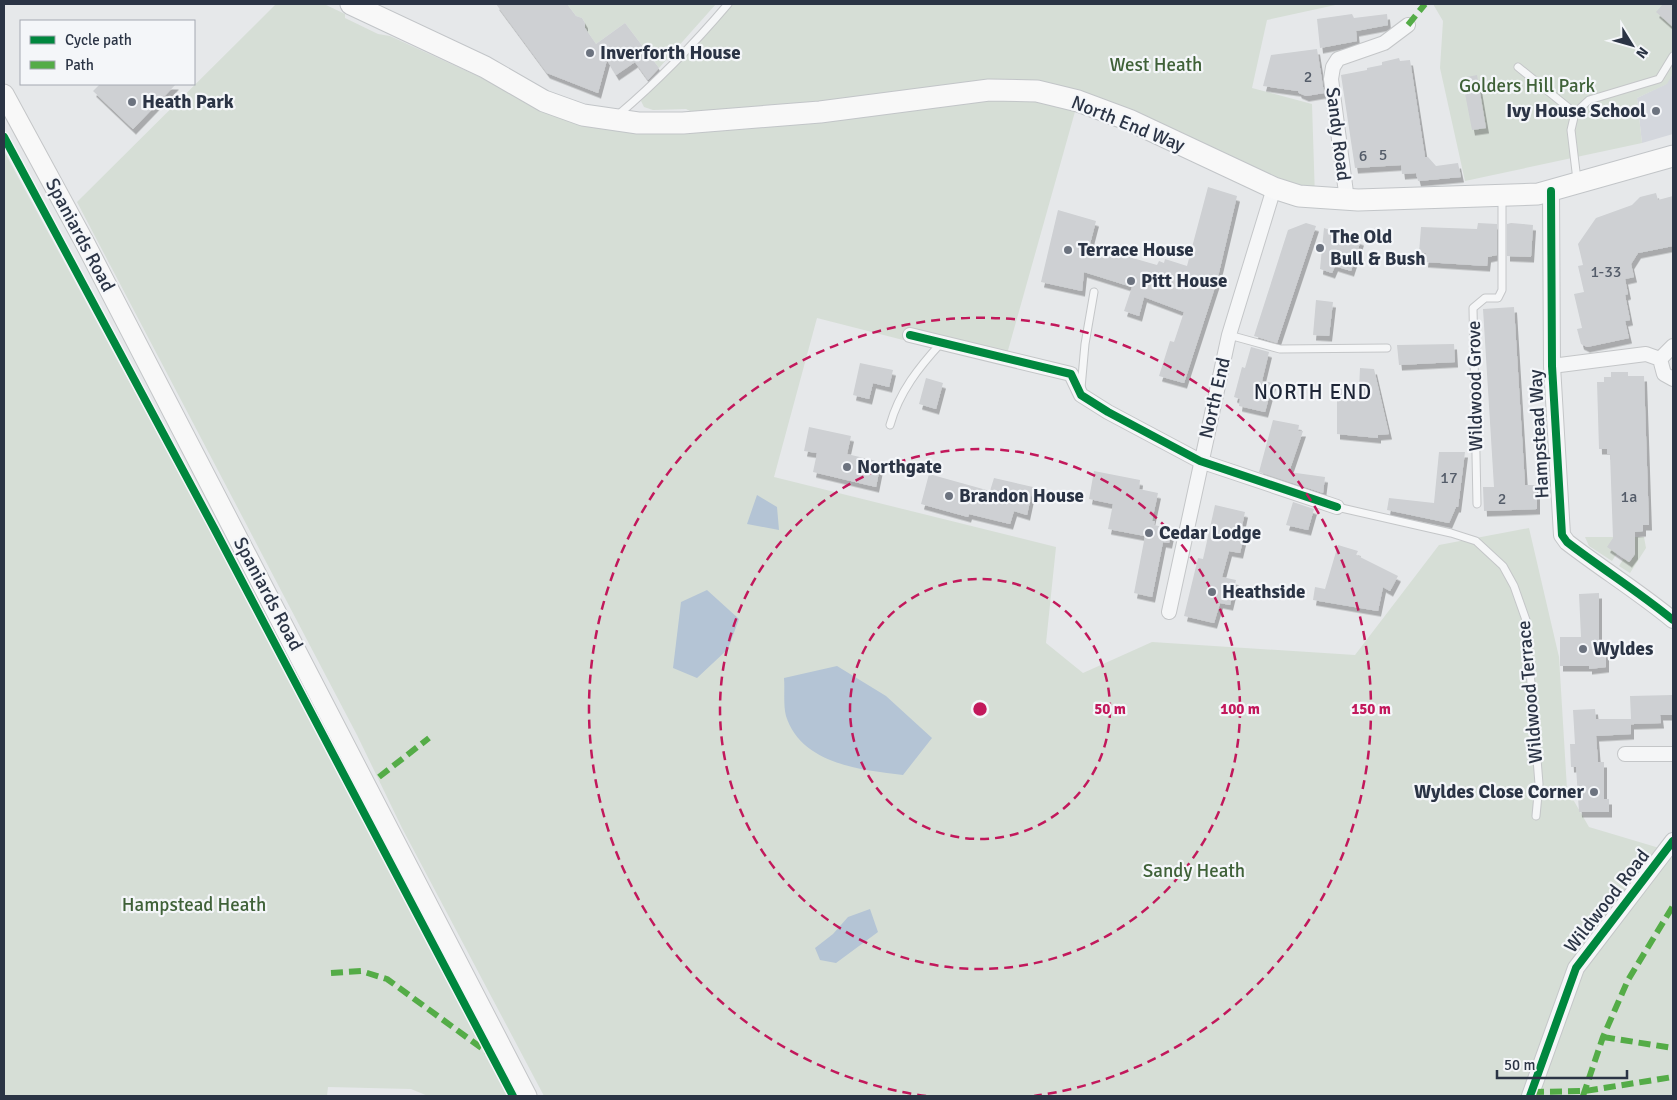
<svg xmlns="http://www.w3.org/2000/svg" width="1677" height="1100" font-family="Signika,sans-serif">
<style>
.built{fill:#d4d7dd}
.green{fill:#d6ded6}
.water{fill:#b4c4d5}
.building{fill:#ced0d3;filter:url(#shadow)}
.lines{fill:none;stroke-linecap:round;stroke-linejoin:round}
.service-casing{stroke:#c4c6c8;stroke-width:9}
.minor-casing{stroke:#c4c6c8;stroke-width:16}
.tertiary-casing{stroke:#c4c6c8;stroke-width:18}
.secondary-casing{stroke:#c4c6c8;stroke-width:21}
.primary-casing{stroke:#c2c5c8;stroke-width:23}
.service{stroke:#f5f6f7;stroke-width:7}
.minor{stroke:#f5f6f7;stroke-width:14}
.tertiary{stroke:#f5f6f7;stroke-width:16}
.secondary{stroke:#f8f8f8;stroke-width:19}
.primary{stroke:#f8f8f8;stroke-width:21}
.quiet{stroke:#54ac47;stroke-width:6;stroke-dasharray:12 6;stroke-linecap:butt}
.cycleway-casing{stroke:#f4f6f9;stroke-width:11}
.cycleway{stroke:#00873e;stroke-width:8}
.ring{fill:none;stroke:#c2185b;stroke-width:2.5;stroke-dasharray:9 6}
.poi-dot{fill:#6c737f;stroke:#f4f6f9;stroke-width:2}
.labels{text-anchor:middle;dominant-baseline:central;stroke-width:4.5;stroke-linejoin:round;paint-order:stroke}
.number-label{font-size:16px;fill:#545c69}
.poi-label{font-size:19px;font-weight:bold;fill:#2b3445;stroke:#f4f6f9;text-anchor:start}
.park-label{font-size:19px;fill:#3f6138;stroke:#f4f6f9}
.street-label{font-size:19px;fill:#2b3445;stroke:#f4f6f9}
.quarter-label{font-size:21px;letter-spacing:1px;fill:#1d2536;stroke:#f4f6f9}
.centre{fill:#c2185b;stroke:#f4f6f9;stroke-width:2.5}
.ring-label{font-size:15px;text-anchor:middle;font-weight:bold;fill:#c2185b;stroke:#f4f6f9;stroke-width:4.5;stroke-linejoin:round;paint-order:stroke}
</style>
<defs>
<filter id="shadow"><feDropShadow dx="3" dy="5.5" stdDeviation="0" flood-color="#0004"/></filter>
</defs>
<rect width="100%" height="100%" fill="#e6e8ea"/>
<path class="built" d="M 1673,73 L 1673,134 L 1642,143 L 1637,98 L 1666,84 Z"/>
<path class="green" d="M 276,4 L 324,4 L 345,14 L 345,18 L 378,34 L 390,36 L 497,85 L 583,115 L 708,120 L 686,109 L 653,110 L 644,107 L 641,101 L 646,92 L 728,4 L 1340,4 L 1267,20 L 1252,88 L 1312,104 L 1315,198 L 1078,101 L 1007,354 L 907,341 L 817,318 L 774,477 L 1056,547 L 1046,643 L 1083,673 L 1152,642 L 1355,655 L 1439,545 L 1529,528 L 1559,657 L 1567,789 L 1589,827 L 1666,850 L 1673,841 L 1673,1096 L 544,1096 L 402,828 L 357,735 L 77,202 Z
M 567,4 L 716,4 L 659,68 L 625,23 L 596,44 L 585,28 L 585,23 L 582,18 L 576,16 Z
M 1433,4 L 1673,4 L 1673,73 L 1667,84 L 1637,98 L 1642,143 L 1465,181 L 1440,68 L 1443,21 Z
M 4,151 L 309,713 L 332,763 L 383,856 L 508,1096 L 428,1096 L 411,1089 L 328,1087 L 327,1096 L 4,1096 Z
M 1585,537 L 1644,537 L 1646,548 L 1630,573 L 1619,566 L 1624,558 L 1630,562 L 1634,556 L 1617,553 L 1612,561 L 1589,546 Z"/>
<path class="water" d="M 757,495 L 777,507 L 779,530 L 747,524 Z
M 707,590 L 739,619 L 728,649 L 697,678 L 673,668 L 681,602 Z
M 837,666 L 886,696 L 932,738 L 903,775 C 861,770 801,764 786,716 C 783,705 785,689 784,678 Z
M 870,909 L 878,932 L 836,963 L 820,960 L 815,948 L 833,934 L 848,917 Z"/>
<path class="building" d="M 496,4 L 567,4 L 576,16 L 582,18 L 585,23 L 585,28 L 596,44 L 625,23 L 659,68 L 648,80 L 635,62 L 616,75 L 607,60 L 598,93 L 547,73 Z
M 1663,4 L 1673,4 L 1673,27 L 1656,12 Z
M 1352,14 L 1354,18 L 1387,14 L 1388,25 L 1356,31 L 1357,41 L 1320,48 L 1317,19 Z
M 1317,49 L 1324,93 L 1306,96 L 1299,93 L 1298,91 L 1263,86 L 1271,55 Z
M 1399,58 L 1400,61 L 1410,60 L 1425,157 L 1428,157 L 1436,166 L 1458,163 L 1461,177 L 1418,181 L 1416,173 L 1402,174 L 1401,165 L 1355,168 L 1341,75 L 1367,70 L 1367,68 L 1382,65 L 1382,62 Z
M 1477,75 L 1486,128 L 1472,130 L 1462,78 Z
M 100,84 L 176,84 L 133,129 L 93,91 Z
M 1208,187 L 1237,196 L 1217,281 L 1184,383 L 1159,376 L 1170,341 L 1174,342 L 1184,312 L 1144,297 L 1139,316 L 1124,311 L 1132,287 L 1084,272 L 1082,291 L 1041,282 L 1058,210 L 1096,221 L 1090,244 L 1114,252 L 1119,248 L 1126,250 L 1129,257 L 1157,265 L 1159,261 L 1164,263 L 1165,259 L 1187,266 Z
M 1656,193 L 1658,200 L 1673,196 L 1673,246 L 1638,253 L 1631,264 L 1634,277 L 1625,279 L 1628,294 L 1625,295 L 1630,320 L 1625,321 L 1629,338 L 1587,347 L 1581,344 L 1577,329 L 1582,328 L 1574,294 L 1584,292 L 1578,266 L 1583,265 L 1578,244 L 1596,218 L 1632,205 L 1640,197 Z
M 1306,223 L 1316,226 L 1277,343 L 1254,336 L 1288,230 Z
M 1478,223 L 1497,224 L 1497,255 L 1488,257 L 1487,266 L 1425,262 L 1426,253 L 1419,253 L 1421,227 L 1477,229 Z
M 1511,223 L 1533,225 L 1531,257 L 1507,256 L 1507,224 Z
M 1324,228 L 1361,240 L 1351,271 L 1335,266 L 1332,273 L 1320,269 Z
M 1316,300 L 1333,302 L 1329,336 L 1313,335 Z
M 1514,307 L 1525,485 L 1537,485 L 1537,509 L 1484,511 L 1483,487 L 1494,487 L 1483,309 Z
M 1454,344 L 1455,362 L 1399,365 L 1397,345 Z
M 1251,347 L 1269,352 L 1262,381 L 1273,383 L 1265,412 L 1239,406 L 1240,399 L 1234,397 L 1242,367 L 1245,368 Z
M 860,363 L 893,370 L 889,387 L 873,383 L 869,399 L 853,395 Z
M 1360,368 L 1374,369 L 1389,434 L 1378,435 L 1378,438 L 1337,434 L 1337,389 L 1359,389 Z
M 1611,372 L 1628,372 L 1628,376 L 1644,376 L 1649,525 L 1643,525 L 1643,531 L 1635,532 L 1635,554 L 1629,562 L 1607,547 L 1613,538 L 1610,454 L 1607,454 L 1607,449 L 1599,449 L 1597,382 L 1604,382 L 1604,377 L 1611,377 Z
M 926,378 L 943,383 L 936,409 L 919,404 Z
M 1273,420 L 1299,425 L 1298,431 L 1303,431 L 1289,472 L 1325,477 L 1323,493 L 1259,472 Z
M 809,427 L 851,436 L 847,454 L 881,462 L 876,487 L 813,472 L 817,453 L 804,451 Z
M 1439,452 L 1465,452 L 1458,507 L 1456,507 L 1449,523 L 1387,510 L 1389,498 L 1434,503 Z
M 1094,471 L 1140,480 L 1139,489 L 1158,493 L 1152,521 L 1155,521 L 1154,525 L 1172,529 L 1169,543 L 1163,542 L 1152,597 L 1134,593 L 1145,536 L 1108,529 L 1113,504 L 1089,499 Z
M 929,474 L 990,491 L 994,478 L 1033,487 L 1027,515 L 1014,511 L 1010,524 L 969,514 L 968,517 L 921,504 Z
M 1293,502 L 1314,509 L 1308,530 L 1286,525 Z
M 1215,505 L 1245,512 L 1242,526 L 1246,527 L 1240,553 L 1229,551 L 1222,577 L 1236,580 L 1230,605 L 1220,603 L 1214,623 L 1184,616 L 1198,558 L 1203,559 Z
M 1338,545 L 1358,551 L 1356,555 L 1398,576 L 1390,591 L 1383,587 L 1378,611 L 1313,600 L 1315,587 L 1325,589 Z
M 1599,593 L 1599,642 L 1606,642 L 1606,667 L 1589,669 L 1589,666 L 1560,666 L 1560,637 L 1581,637 L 1579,594 Z
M 1673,695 L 1673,715 L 1660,715 L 1661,723 L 1631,724 L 1631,734 L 1596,736 L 1598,762 L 1604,762 L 1604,799 L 1609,799 L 1609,812 L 1579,812 L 1576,767 L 1571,767 L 1570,744 L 1575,744 L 1573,710 L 1595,709 L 1596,719 L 1631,719 L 1630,696 Z"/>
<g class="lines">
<g class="service-casing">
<path id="service" d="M 1518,67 L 1575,113
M 618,115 C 658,81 694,44 728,4
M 1577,180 L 1571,130 L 1575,113 L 1589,100 L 1659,79 L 1673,56
M 1229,335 L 1280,349 L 1387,348
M 1081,388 L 1085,344 L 1094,292
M 890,425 C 899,392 919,367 942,342
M 1477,504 L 1473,308 L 1485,298 L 1498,298 L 1502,290 L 1502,197
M 1337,507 L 1451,533 L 1476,541 L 1503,566 L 1514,586 L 1526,620 L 1539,784 L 1536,816"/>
</g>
<g class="minor-casing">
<path id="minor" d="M 1347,200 L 1331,79 L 1333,67 L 1338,59 L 1384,43 L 1408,25
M 910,335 L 1071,374 L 1081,395 L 1108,412 L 1200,461 L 1337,507
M 1660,359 L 1664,374 L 1673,379
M 1552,366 L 1638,355 L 1646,354 L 1660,359 L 1673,346
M 1169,612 L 1229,335 L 1274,188
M 1625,754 L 1673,754"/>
</g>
<g class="tertiary-casing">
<path id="tertiary" d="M 1551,191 L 1552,366 L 1562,535 L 1567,542 C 1602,569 1639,592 1673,620
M 1530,1096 L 1576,968 L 1673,841"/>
</g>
<g class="secondary-casing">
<path id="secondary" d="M 4,94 L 86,245 L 527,1096"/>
</g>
<g class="primary-casing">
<path id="primary" d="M 351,4 L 485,67 L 544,101 L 583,115 L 638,123 L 683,123 L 820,112 L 989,90 L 1037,91 L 1078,101 L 1129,120 L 1274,188 L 1299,196 L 1358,200 L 1538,194 L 1673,156"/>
</g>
<use href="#service" class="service"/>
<use href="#minor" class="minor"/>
<use href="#tertiary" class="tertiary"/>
<use href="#secondary" class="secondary"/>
<use href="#primary" class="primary"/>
<path class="quiet" d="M 1408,25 L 1425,4
M 379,777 L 429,738
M 331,973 L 361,971 L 387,979 L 487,1052
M 1603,1037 L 1673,1048
M 1532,1092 L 1585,1091 L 1673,1077
M 1583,1096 L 1603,1037 L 1628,980 L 1673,906"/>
<g class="cycleway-casing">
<path id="cycleway" d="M 4,137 L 214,528 L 513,1096
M 1551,191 L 1552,366 L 1562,535 L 1567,542 C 1602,569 1639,592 1673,620
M 910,335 L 1071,374 L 1081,395 L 1108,412 L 1200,461 L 1337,507
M 1530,1096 L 1576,968 L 1673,841"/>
</g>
<use href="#cycleway" class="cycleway"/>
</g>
<g class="ring">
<circle cx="980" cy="709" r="130"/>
<circle cx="980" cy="709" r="260"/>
<path d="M926 1096A391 391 0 1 1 1034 1096"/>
</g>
<g class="poi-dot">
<circle cx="590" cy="53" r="5"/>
<circle cx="132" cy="102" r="5"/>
<circle cx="1656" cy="111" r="5"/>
<circle cx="1320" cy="248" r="5"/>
<circle cx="1068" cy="250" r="5"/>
<circle cx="1131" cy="281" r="5"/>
<circle cx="847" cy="467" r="5"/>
<circle cx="949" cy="496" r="5"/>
<circle cx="1149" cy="533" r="5"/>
<circle cx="1212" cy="592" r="5"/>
<circle cx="1583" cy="649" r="5"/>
<circle cx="1594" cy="792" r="5"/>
</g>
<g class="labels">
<g class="number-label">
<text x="1308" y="77">2</text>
<text x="1383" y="155">5</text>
<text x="1363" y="156">6</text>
<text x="1606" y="272">1-33</text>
<text x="1449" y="478">17</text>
<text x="1629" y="497">1a</text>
<text x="1502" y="499">2</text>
</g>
<g class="poi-label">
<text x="600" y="53">Inverforth House</text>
<text x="142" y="102">Heath Park</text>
<text x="1646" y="111" text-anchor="end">Ivy House School</text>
<text x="1330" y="237">The Old<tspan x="1330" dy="22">Bull &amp; Bush</tspan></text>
<text x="1078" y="250">Terrace House</text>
<text x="1141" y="281">Pitt House</text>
<text x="857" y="467">Northgate</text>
<text x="959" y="496">Brandon House</text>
<text x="1159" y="533">Cedar Lodge</text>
<text x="1222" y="592">Heathside</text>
<text x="1593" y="649">Wyldes</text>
<text x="1584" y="792" text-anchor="end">Wyldes Close Corner</text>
</g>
<g class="park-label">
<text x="1156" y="65">West Heath</text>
<text x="1527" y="86">Golders Hill Park</text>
<text x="1194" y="871">Sandy Heath</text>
<text x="194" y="905">Hampstead Heath</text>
</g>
<g class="street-label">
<text transform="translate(1128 124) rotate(22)">North End Way</text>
<text transform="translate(1338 134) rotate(83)">Sandy Road</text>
<text transform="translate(80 235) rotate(62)">Spaniards Road</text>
<text transform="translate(1475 386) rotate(-91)">Wildwood Grove</text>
<text transform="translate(1215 398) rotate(-77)">North End</text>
<text transform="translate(1539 434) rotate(-93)">Hampstead Way</text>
<text transform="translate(268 594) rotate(62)">Spaniards Road</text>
<text transform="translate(1530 692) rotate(-95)">Wildwood Terrace</text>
<text transform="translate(1607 901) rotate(-52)">Wildwood Road</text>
</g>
<g class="quarter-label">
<text x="1313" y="392">NORTH END</text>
</g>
</g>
<circle cx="980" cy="709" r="8" class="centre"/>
<g class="ring-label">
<text x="1110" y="714">50 m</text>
<text x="1240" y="714">100 m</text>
<text x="1371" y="714">150 m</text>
</g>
<rect width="1677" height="1100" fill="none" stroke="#2b3445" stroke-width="10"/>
<rect x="20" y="20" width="175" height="65" fill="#f4f6f9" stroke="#a4a8b1"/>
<rect x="30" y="36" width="25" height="8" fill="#00873e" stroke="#a4a8b1"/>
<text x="65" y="45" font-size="15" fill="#2b3445">Cycle path</text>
<rect x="30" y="61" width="25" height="8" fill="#54ac47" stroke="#a4a8b1"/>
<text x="65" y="70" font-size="15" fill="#2b3445">Path</text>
<g transform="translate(1632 45) rotate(127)" stroke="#f4f6f9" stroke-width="4" paint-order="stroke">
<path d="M0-4L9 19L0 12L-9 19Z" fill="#2b3445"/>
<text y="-8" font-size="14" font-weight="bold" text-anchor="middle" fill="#2b3445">N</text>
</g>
<path d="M1497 1070v8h130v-8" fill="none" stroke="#2b3445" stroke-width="2.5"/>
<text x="1504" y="1070" font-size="15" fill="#2b3445" stroke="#f4f6f9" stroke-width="4" paint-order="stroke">50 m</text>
</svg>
